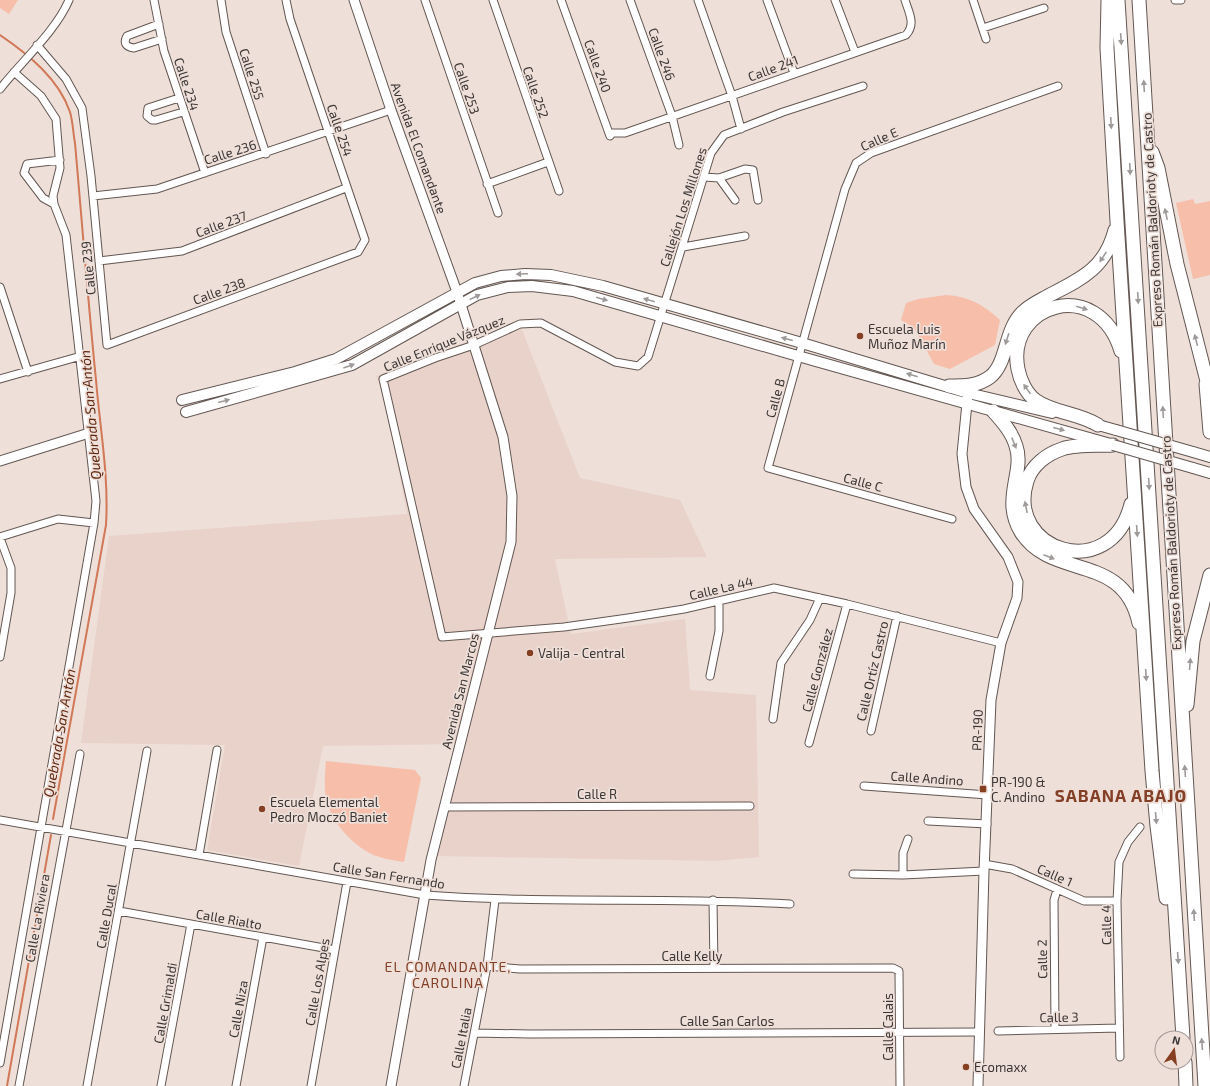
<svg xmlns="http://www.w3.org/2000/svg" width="1210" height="1086" font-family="'Exo 2',sans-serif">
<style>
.built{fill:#e9d2c9}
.green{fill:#f7bea9}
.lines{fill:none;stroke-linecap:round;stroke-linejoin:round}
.stream{stroke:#d17856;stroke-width:2}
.minor-casing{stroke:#635752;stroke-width:9}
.tertiary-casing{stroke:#635752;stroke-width:11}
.secondary-casing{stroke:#635752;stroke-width:12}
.motorway-casing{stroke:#635752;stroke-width:15}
.minor{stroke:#fff;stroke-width:7}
.tertiary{stroke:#fff;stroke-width:9}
.secondary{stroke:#fff;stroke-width:10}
.motorway{stroke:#fff;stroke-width:13}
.secondary-bridge-casing{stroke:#635752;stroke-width:12;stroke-linecap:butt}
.secondary-bridge{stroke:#fff;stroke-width:10}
.oneway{fill:#9d9a99}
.poi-dot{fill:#873f22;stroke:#eedfd9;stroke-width:1.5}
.labels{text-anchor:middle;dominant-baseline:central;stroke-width:3.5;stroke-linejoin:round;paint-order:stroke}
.street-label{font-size:13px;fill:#3b3533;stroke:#eedfd9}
.poi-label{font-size:13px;fill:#3b3533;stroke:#eedfd9;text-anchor:start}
.water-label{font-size:14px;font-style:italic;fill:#612810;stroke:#eedfd9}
.neighbourhood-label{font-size:14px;letter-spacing:1px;fill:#834026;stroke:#eedfd9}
.district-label{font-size:17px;font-weight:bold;letter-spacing:1px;fill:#834026;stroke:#eedfd9}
</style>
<rect width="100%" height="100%" fill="#eedfd9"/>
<path class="built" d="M 519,322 L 580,478 L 680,500 L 707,557 L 555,559 L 571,634 L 685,619 L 690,690 L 756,695 L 759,857 L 716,861 L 435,856 L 460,744 L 323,746 L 299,866 L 207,850 L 225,745 L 81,743 L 109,536 L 407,514 L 385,399 L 376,376 Z"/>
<path class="green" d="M 0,0 L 18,0 L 9,14 L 0,8 Z
M 1193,199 L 1195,204 L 1210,201 L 1210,275 L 1193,279 L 1176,203 Z
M 946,295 C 968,296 984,305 1000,320 L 995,345 L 950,369 L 934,364 L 914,328 L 901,320 L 906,303 L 918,299 Z
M 326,761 L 415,770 L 421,778 L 404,862 C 392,860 377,858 366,851 C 348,840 330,819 326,798 C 324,786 325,773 326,761 Z"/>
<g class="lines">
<path class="stream" d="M 0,35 C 28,54 59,79 70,112 C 73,122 73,133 75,143 C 82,222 88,301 96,380 C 100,429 109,476 106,525 L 53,819
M 7,1086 L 51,835"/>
<g class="minor-casing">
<path id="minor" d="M 154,0 L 164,51 L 205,173
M 221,0 L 226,32 L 266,154
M 425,0 L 498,213
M 493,0 L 559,191
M 561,0 L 610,136 L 612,133 L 625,133 L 906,35 C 916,24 909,13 905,0
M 630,0 L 672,116 L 679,145
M 698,0 L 732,96 L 741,129
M 767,0 L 794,73
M 835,0 L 855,52
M 973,0 L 986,39
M 1175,0 L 1181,0
M 159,24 L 127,36 C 123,43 126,47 134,48 L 162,39
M 983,28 L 1044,8
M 37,45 L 66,79 L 82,108 L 91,176 L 107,345 L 358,252 L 365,240 L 290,19 L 286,0
M 14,72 L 41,96 L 56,119 L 60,168 L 53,196 L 54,204
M 863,86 L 783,112 L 724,135 L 711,153 L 648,357 L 638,366 L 615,362 L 541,323 L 520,324 L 474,345 L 435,358 L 383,379 L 442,637 L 564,627 L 628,618 L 684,609 L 774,588 L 847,604 L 1001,643
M 0,89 C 21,62 56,31 69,0
M 179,98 L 148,108 L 147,116 L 152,120 L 156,120 L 183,112
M 704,177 L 719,178 L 745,169 L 753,170 L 758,200
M 719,178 L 735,200
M 487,184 L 548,162
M 93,196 L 157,189 L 391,110
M 683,247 L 745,236
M 99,261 L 182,251 L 346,188
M 0,287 L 28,372
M 0,379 L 81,356
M 952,519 L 768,468 L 845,189 L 856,163 L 871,153 L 1058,86
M 0,537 L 58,519 L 94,523
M 0,538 L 11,568 L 11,593 L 0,657
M 710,676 L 719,631 L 719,602
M 773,719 L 781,663 L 810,620 L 820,598
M 871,731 L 897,616
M 809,743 L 847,604
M 864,786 L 988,795
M 444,807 L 750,806
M 0,820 L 425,895 C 546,904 668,897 790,904
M 928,821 L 987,824
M 199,855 L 217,750
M 984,864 L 1012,869 L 1084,901 L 1117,901
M 853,874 L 903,875 L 984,871
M 903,875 L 903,853 L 908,839
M 713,900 L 714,968
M 119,911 L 335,950
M 487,966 L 520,969 L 893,968 L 899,971 L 900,1086
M 1055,1029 L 1054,900 L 1057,890
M 998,1031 L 1119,1028
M 475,1033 L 530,1034 L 979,1032
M 1120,1057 L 1117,901 L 1119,862 L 1128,842 L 1140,827
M 0,1063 L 94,523 L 96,501 L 66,235 L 54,204 L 43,198 L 24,173 L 27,164 L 60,160
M 19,1086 L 80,754
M 87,1086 L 147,751
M 161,1086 L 191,924
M 236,1086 L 263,937
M 311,1086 L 347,882
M 464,1086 L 487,966 L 495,900"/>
</g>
<g class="tertiary-casing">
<path id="tertiary" d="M 354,0 L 391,110 L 457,292 L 503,437 L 512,496 L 511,542 L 431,860 L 391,1086
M 968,393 L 962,454 L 966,487 L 974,509 L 1008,557 L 1018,582 L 1017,598 L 1001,643 L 991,700 L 984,871 L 978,1086
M 0,461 L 89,433"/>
</g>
<g class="secondary-casing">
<path id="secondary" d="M 182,400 L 295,372 L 336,359 L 475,283 L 501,276 L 525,274 L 551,275 L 603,286 L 802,343 L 968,393 L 1052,413
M 186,412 L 352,365 L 477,295 L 508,287 L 532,286 L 573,291 L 798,356 L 1107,443
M 1091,423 L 1116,430
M 1193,452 L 1210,457
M 1193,468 L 1210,473"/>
</g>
<g class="motorway-casing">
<path id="motorway" d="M 1108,0 L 1107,48 L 1117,221 L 1152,771 L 1157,826 L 1166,898
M 1118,0 L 1183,1038
M 1139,0 L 1205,1086
M 1152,152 L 1158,168 L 1177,264 L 1210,393
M 1206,384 L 1210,432
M 949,386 C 964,386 978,386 990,377 C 1008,363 1004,330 1023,312 C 1030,305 1039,301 1048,296 C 1081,279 1105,269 1115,230
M 993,411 C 1002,421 1012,432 1016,446 C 1025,472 1001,499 1021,532 C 1052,581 1123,551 1139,623
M 1098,425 C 1079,413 1053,413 1035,400 C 1026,393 1020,380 1018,369 C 1005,304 1098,275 1121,351
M 1113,445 C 1097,446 1077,444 1062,449 C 1047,454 1032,465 1027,481 C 1005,551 1111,585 1131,504
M 1187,705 L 1193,641 L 1210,575
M 1185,1062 L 1186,1086"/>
</g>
<use href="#minor" class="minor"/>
<use href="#tertiary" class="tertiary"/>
<use href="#secondary" class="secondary"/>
<use href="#motorway" class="motorway"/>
<g class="secondary-bridge-casing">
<path id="secondary-bridge" d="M 1116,430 L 1193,452
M 1113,445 L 1193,468"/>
</g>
<use href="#secondary-bridge" class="secondary-bridge"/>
</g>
<defs><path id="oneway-solid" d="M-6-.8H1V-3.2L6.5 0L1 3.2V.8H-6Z"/></defs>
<g class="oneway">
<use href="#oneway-solid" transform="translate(1121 39) rotate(86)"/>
<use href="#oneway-solid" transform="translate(1144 86) rotate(-93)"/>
<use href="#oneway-solid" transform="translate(1111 123) rotate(87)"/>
<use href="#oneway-solid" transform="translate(1130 169) rotate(87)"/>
<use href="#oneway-solid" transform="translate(1166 214) rotate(-102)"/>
<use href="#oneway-solid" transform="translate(1103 257) rotate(124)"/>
<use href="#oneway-solid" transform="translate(522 274) rotate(177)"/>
<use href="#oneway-solid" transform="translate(475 297) rotate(-26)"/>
<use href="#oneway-solid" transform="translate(1138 298) rotate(87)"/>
<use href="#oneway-solid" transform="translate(602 299) rotate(16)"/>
<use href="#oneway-solid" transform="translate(649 300) rotate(-164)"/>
<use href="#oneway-solid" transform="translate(1082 308) rotate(17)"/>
<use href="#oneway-solid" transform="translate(787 339) rotate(-165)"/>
<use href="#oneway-solid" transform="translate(1007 339) rotate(108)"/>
<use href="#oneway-solid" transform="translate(1196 340) rotate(-104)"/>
<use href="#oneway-solid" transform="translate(349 366) rotate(-20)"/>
<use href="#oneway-solid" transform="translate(912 375) rotate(-163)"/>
<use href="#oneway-solid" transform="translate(1027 389) rotate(-125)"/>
<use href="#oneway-solid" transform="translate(224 401) rotate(-15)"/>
<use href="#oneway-solid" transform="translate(1163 412) rotate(-93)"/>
<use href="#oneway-solid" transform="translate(1059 429) rotate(15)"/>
<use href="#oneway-solid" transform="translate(1014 443) rotate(68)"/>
<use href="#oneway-solid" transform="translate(1149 484) rotate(87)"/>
<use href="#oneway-solid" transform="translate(1026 507) rotate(-101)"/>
<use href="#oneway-solid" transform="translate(1137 531) rotate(86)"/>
<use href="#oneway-solid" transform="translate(1049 557) rotate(21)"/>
<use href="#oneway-solid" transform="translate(1190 664) rotate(-85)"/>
<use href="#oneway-solid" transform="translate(1146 675) rotate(87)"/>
<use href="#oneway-solid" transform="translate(1185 771) rotate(-94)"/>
<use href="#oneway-solid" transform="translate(1156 818) rotate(85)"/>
<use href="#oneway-solid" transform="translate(1194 915) rotate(-94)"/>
<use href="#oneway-solid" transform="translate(1178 958) rotate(86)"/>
<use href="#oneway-solid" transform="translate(1202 1044) rotate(-94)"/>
</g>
<g class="poi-dot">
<circle cx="860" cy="336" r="4"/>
<circle cx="530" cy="653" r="4"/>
<rect x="979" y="785" width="8" height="8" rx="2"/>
<circle cx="262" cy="809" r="4"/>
<circle cx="966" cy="1067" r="4"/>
</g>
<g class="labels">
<g class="street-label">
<text transform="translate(662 54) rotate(70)">Calle 246</text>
<text transform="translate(598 66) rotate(70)">Calle 240</text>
<text transform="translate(773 68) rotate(-20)">Calle 241</text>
<text transform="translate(252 74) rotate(72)">Calle 255</text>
<text transform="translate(187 84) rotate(72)">Calle 234</text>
<text transform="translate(467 88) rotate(71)">Calle 253</text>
<text transform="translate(536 92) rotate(71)">Calle 252</text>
<text transform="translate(340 130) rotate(71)">Calle 254</text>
<text transform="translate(879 139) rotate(-24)">Calle E</text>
<text transform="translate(419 148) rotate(70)">Avenida El Comandante</text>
<text transform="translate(230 152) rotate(-18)">Calle 236</text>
<text transform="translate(683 207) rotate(-72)">Callejón Los Millones</text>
<text transform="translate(1152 220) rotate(-93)">Expreso Román Baldorioty de Castro</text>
<text transform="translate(221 224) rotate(-20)">Calle 237</text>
<text transform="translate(88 268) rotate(-96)">Calle 239</text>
<text transform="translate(219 291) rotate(-20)">Calle 238</text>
<text transform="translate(444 343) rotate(-22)">Calle Enrique Vázquez</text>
<text transform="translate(775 398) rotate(-75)">Calle B</text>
<text transform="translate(863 482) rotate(15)">Calle C</text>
<text transform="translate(1171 543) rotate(-93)">Expreso Román Baldorioty de Castro</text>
<text transform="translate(721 588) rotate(-13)">Calle La 44</text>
<text transform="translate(817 670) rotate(-75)">Calle González</text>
<text transform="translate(872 671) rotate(-77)">Calle Ortíz Castro</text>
<text transform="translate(460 691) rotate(-76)">Avenida San Marcos</text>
<text transform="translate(977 730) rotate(-88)">PR-190</text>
<text transform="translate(927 778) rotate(4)">Calle Andino</text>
<text x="597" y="794">Calle R</text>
<text transform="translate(389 875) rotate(9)">Calle San Fernando</text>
<text transform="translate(1055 875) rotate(24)">Calle 1</text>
<text transform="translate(106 916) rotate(-80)">Calle Ducal</text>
<text transform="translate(37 918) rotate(-80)">Calle La Riviera</text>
<text transform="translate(229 919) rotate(10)">Calle Rialto</text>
<text transform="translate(1106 925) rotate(-91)">Calle 4</text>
<text x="692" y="956">Calle Kelly</text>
<text transform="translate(1042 959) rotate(-91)">Calle 2</text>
<text transform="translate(317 982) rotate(-80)">Calle Los Alpes</text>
<text transform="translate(165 1003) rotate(-80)">Calle Grimaldi</text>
<text transform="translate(238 1009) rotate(-80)">Calle Niza</text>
<text transform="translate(1059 1017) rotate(-1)">Calle 3</text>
<text x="727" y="1021">Calle San Carlos</text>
<text transform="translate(888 1027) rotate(-90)">Calle Calais</text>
<text transform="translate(461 1038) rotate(-79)">Calle Italia</text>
</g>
<g class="poi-label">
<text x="868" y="329">Escuela Luis<tspan x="868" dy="15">Muñoz Marín</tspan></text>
<text x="538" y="653">Valija - Central</text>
<text x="991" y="782">PR-190 &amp;<tspan x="991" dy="15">C. Andino</tspan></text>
<text x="270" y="802">Escuela Elemental<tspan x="270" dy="15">Pedro Moczó Baniet</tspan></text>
<text x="974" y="1067">Ecomaxx</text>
</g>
<g class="water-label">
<text transform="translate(90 415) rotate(-95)">Quebrada San Antón</text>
<text transform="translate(59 733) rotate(-80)">Quebrada San Antón</text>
</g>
<g class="neighbourhood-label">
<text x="448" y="966">EL COMANDANTE,<tspan x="448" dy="16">CAROLINA</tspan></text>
</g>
<g class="district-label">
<text x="1121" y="795">SABANA ABAJO</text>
</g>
</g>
<g transform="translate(1174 1050) rotate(14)"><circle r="19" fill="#eedfd9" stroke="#a69b97"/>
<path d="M0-3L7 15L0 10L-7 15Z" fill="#873f22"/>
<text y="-6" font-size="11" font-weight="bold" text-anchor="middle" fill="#3b3533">N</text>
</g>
</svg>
